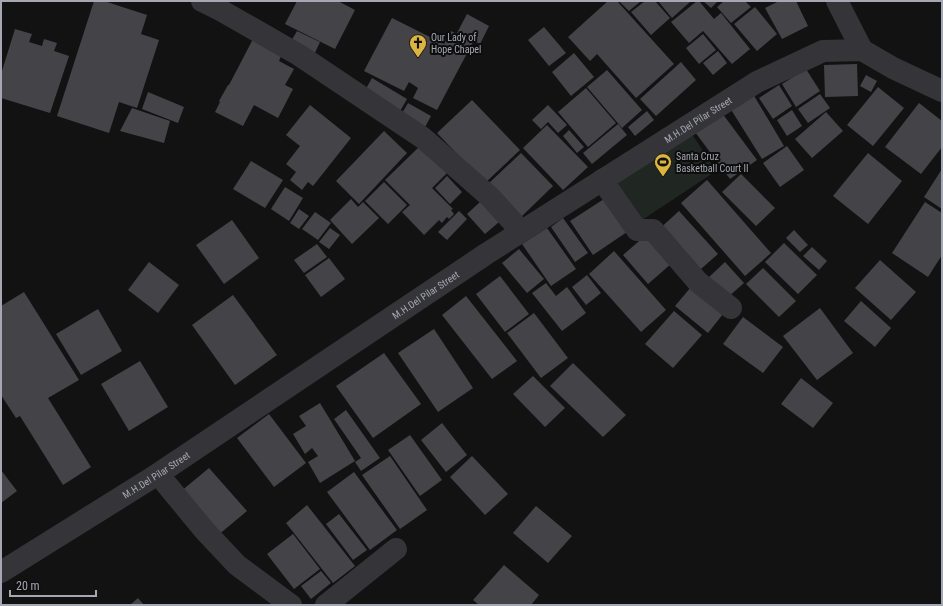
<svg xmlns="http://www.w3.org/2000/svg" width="943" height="606" font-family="'Roboto Condensed',sans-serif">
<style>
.green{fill:#202722}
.building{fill:#444448}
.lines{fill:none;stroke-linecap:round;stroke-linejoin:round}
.minor{stroke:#353539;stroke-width:22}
.tertiary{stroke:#353539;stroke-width:22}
.labels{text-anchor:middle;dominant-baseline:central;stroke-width:4;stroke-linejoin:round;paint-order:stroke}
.poi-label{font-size:10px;fill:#a5a8b2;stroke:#0d0d0e;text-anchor:start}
.street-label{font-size:10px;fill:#a5a8b2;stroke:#0d0d0e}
</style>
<rect width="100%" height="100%" fill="#121213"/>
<path class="green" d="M 690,131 L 716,171 L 636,224 L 609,183 Z"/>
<path class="building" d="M 94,1 L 104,1 L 147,15 L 141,34 L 159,40 L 137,108 L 119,102 L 109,133 L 57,116 Z
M 297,1 L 338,1 L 355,10 L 335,49 L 285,24 Z
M 608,1 L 617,1 L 674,64 L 636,98 L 597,54 L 590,61 L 568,37 Z
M 619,1 L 641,1 L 629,11 Z
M 645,1 L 655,1 L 670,18 L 651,35 L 631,12 Z
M 658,1 L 688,1 L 690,2 L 672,18 Z
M 697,1 L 699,1 L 714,19 L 721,13 L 750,49 L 732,64 L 703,31 L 689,43 L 671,22 Z
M 703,1 L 718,1 L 711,8 Z
M 724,1 L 745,1 L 751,7 L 731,23 L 717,7 Z
M 779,1 L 796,1 L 808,26 L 782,39 L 765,8 Z
M 755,7 L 777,34 L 757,51 L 734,24 Z
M 467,14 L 489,26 L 480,44 L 457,33 Z
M 392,18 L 444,44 L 451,31 L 473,42 L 437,110 L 413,98 L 418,88 L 409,82 L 404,91 L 364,71 Z
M 544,27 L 566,53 L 549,66 L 528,40 Z
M 15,29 L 32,34 L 29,42 L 42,46 L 44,39 L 57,43 L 54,51 L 69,56 L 50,113 L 1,98 L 1,74 Z
M 297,31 L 320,42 L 314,55 L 290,43 Z
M 703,34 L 716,50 L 699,64 L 686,48 Z
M 253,39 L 282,54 L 279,61 L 294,69 L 285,85 L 293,89 L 278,118 L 254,105 L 243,126 L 215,112 L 220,102 L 219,101 L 228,85 L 229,85 Z
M 718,51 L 727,63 L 713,75 L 703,63 Z
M 574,53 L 594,77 L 571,96 L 552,72 Z
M 681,62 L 696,80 L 656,116 L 640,99 Z
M 857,64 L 858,96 L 825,97 L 824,65 Z
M 806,69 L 820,91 L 796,107 L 782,84 Z
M 607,70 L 642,110 L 622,128 L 587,87 Z
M 866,75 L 877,81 L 871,92 L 860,86 Z
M 372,78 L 407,99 L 399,113 L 364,92 Z
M 779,85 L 792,106 L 773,119 L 759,98 Z
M 878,87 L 904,108 L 873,146 L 847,125 Z
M 586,88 L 616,123 L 588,147 L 558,112 Z
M 148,92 L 184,107 L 178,123 L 142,109 Z
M 753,94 L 784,146 L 762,159 L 730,108 Z
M 820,94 L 830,108 L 808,123 L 798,109 Z
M 472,100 L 520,150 L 485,183 L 437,133 Z
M 408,103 L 431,116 L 424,129 L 401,115 Z
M 919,103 L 942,121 L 942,147 L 921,174 L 885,147 Z
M 310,105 L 351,138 L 313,186 L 308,182 L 302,190 L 290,180 L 296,172 L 286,164 L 300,146 L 286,135 Z
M 548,105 L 567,125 L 558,133 L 548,122 L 541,129 L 532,120 Z
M 132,108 L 170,121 L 164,143 L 120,131 Z
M 792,110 L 802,126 L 787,136 L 777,120 Z
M 647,111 L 654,120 L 635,136 L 628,127 Z
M 826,112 L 843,131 L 812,158 L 795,139 Z
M 722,113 L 757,160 L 730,179 L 695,132 Z
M 618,124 L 627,135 L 592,164 L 583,153 Z
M 547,125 L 588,167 L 563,190 L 523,148 Z
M 569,130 L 584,147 L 577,153 L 563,136 Z
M 384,131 L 407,153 L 359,204 L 336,181 Z
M 420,146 L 447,173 L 432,188 L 453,209 L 451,210 L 454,214 L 449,219 L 447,217 L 442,223 L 439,220 L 424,235 L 402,212 L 410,205 L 385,180 Z
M 787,146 L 804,170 L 780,187 L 763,163 Z
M 521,153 L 553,186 L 520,218 L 488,184 Z
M 868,153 L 902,181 L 868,224 L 833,196 Z
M 251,161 L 283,180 L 265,208 L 233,189 Z
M 942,169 L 942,209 L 924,197 Z
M 741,174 L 775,208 L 756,226 L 722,192 Z
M 447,176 L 462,192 L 450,204 L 435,188 Z
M 707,180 L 771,253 L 745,276 L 681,203 Z
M 384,182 L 407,205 L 388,224 L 365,201 Z
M 285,187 L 303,198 L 289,221 L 271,209 Z
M 351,199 L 358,207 L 363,202 L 379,218 L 352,244 L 330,220 Z
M 604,199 L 627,232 L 593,255 L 570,221 Z
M 481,201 L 499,222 L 485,234 L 467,214 Z
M 925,202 L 942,213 L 942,255 L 928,277 L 892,253 Z
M 299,209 L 309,216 L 299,229 L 290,223 Z
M 459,211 L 467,219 L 447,240 L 438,232 Z
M 679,211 L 718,254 L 694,275 L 656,232 Z
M 315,212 L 331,223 L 318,240 L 302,229 Z
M 563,218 L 588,253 L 575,262 L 551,227 Z
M 232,220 L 259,258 L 224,284 L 196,245 Z
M 330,228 L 340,235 L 329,249 L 319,242 Z
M 547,228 L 576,269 L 551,286 L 522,244 Z
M 794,230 L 808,245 L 800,252 L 786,238 Z
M 646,235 L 671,264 L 648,284 L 623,255 Z
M 784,243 L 817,275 L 798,294 L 765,262 Z
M 317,244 L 327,257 L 304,273 L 294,260 Z
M 812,247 L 827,261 L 819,270 L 803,256 Z
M 519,249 L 544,279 L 527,293 L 502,263 Z
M 614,251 L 666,310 L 641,332 L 589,274 Z
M 329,258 L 345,279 L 321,297 L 305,275 Z
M 880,260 L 916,292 L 891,320 L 855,288 Z
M 149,262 L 179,285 L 158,313 L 128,290 Z
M 725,262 L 744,283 L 727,298 L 708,278 Z
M 763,268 L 796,301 L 779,317 L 746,284 Z
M 587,275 L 601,293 L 586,305 L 572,287 Z
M 500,276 L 529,314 L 505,332 L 476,294 Z
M 546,283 L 556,296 L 567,287 L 586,313 L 562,331 L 532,293 Z
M 691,287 L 723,314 L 708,333 L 675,306 Z
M 24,292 L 79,380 L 48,398 L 91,467 L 63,485 L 20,416 L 16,418 L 1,395 L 1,306 Z
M 233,295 L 277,355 L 235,385 L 192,325 Z
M 466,296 L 517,361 L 492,379 L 442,315 Z
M 861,301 L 891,328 L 875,347 L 844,321 Z
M 820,308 L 853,353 L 817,380 L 783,336 Z
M 98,309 L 122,351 L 81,375 L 56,334 Z
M 674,311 L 702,335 L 673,368 L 645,344 Z
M 534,313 L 568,358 L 541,378 L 507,333 Z
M 743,317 L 783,347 L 763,373 L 723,344 Z
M 434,329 L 473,388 L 438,412 L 398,353 Z
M 384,353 L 421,404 L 373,438 L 336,386 Z
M 140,361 L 168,407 L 129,431 L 101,384 Z
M 573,363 L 626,415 L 603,437 L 550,386 Z
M 533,376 L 565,408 L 545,427 L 513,394 Z
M 801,378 L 833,403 L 813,428 L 781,404 Z
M 320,403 L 355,461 L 320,483 L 308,462 L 318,456 L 312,448 L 305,454 L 293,434 L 306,426 L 299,416 Z
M 346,410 L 380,458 L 361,471 L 355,462 L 361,458 L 334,419 Z
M 269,414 L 306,463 L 274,487 L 237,438 Z
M 442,423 L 467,455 L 446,472 L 421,440 Z
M 410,435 L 442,480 L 420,496 L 388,450 Z
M 390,456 L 427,510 L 400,529 L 362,475 Z
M 472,456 L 508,494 L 485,515 L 450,477 Z
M 209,468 L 247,511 L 217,536 L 180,492 Z
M 1,470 L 17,491 L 1,503 Z
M 354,472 L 397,530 L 370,550 L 327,492 Z
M 307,505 L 355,566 L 333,583 L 286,523 Z
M 536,506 L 572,536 L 548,563 L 513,533 Z
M 339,514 L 367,550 L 353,560 L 326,524 Z
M 293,534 L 320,569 L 294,589 L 267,554 Z
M 504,565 L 539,595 L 531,605 L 479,605 L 473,600 Z
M 321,571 L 331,583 L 311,599 L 301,586 Z
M 138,598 L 144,605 L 130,605 Z"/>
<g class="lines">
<path class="minor" d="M 202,1 L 222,11 L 299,55 L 423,138 L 490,197 L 521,231
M 837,1 L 862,50
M 602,180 L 637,230 L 653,230 L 698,282 L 731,308
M 158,474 L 205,531 L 237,565 L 291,605
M 326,605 L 396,549"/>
<path class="tertiary" id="s1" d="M 1,572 L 158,474 L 486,254 L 757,82 L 823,51 L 862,50 L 893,68 L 942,91"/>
</g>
<defs>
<g id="church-pin" transform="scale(0.9)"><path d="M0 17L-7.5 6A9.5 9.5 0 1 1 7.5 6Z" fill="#dcb540" stroke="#0d0d0e"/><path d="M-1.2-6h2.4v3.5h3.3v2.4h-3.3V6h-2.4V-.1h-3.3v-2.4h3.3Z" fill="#111"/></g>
<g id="stadium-pin" transform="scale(0.9)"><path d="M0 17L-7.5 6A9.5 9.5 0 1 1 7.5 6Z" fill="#dcb540" stroke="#0d0d0e"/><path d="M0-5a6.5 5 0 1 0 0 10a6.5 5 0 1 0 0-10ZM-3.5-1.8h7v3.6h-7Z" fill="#111"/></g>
</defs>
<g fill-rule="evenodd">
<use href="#church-pin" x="418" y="43"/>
<use href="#stadium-pin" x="663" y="162"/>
</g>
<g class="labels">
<g class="poi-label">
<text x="431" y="37">Our Lady of<tspan x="431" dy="12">Hope Chapel</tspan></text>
<text x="676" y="156">Santa Cruz<tspan x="676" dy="12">Basketball Court II</tspan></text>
</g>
<g class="street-label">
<text stroke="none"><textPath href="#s1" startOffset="831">M.H.Del Pilar Street</textPath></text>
<text stroke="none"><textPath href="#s1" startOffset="507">M.H.Del Pilar Street</textPath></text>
<text stroke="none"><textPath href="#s1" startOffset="183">M.H.Del Pilar Street</textPath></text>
</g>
</g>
<rect width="943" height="606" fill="none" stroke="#a5a8b2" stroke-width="4"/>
<path d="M10 590v6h86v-6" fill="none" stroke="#a5a8b2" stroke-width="2"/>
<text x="16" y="590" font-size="12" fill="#a5a8b2" stroke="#0d0d0e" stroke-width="3" paint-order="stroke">20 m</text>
</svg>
